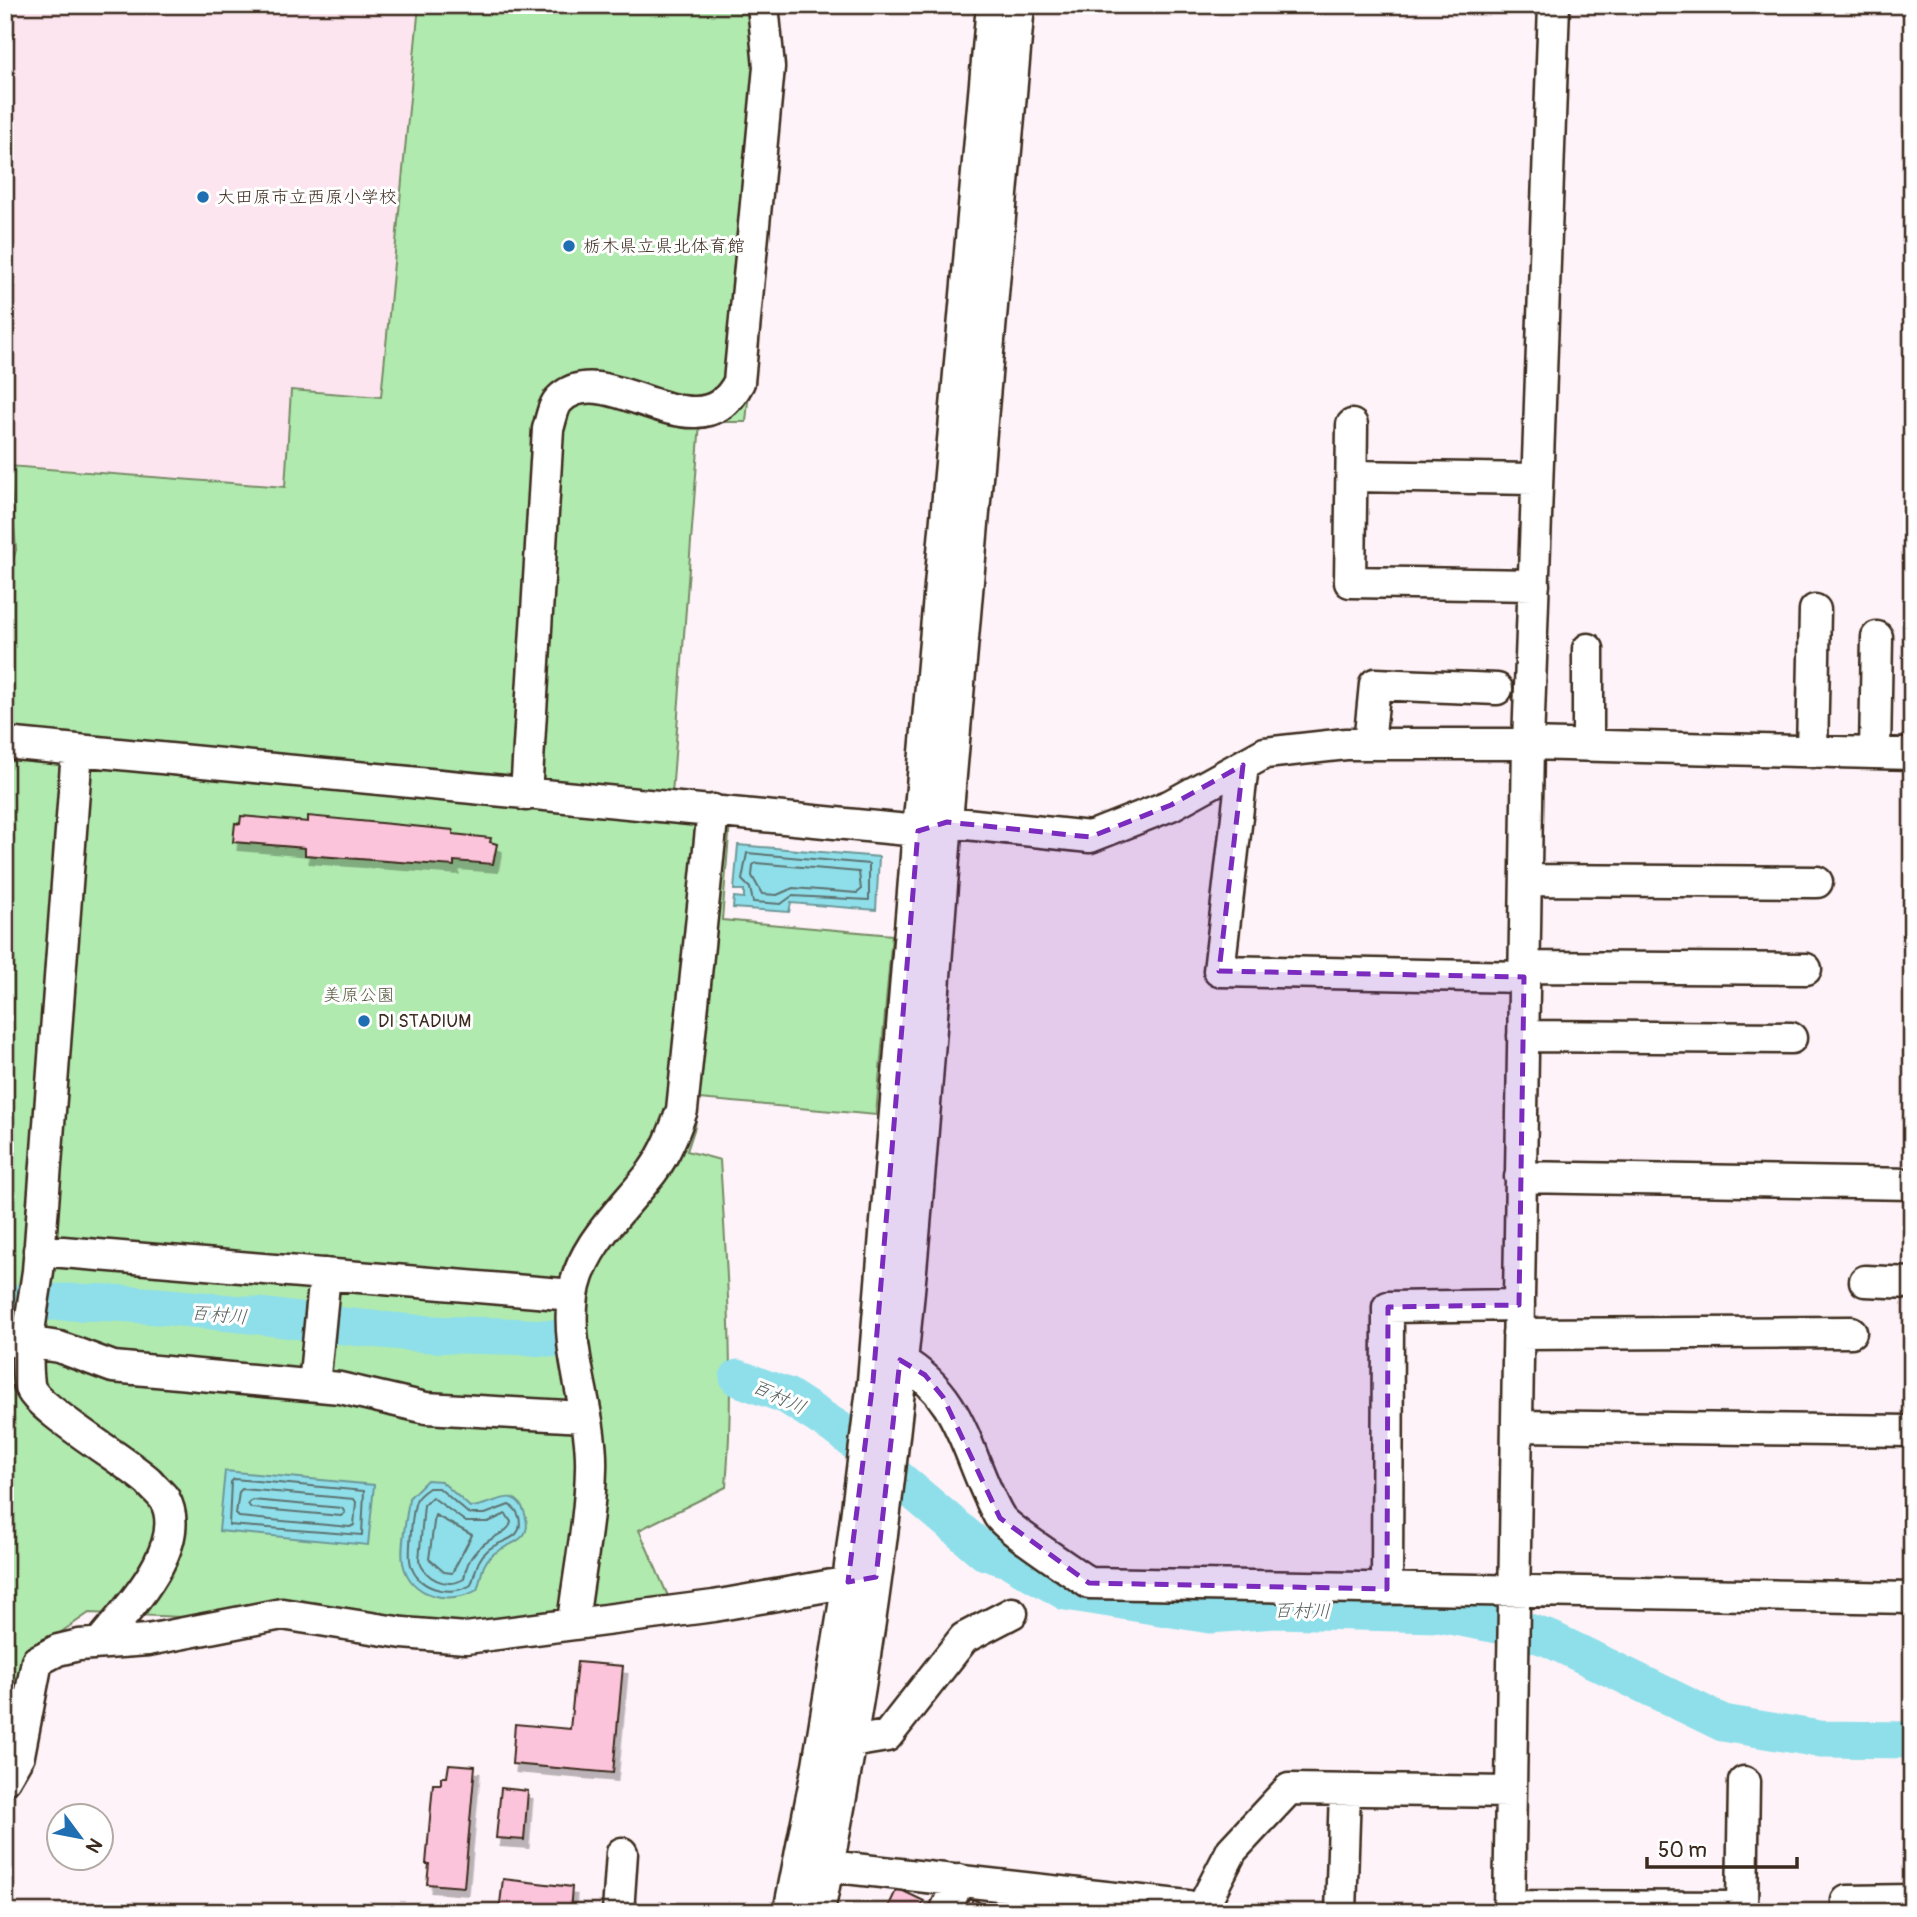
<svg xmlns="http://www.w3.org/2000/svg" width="1917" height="1917" font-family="Pangolin,'Klee One',sans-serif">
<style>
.built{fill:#fde5ef}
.green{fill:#b0eaae;stroke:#768a66;stroke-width:2}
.water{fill:#8fdfea;stroke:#6d9798;stroke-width:2}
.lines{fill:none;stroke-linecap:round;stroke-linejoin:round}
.shore{stroke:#5d7270;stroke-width:2}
.river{stroke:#8fdfea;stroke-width:37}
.building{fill:#fcc4da;stroke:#3b2a1e;stroke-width:2;filter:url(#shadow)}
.minor-casing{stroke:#3b2a1e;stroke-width:35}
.minor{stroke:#fff;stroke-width:30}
.marked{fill:#7b2cbf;fill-opacity:0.2;stroke:#7b2cbf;stroke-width:5;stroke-dasharray:14 9;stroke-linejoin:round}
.poi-dot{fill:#1f6fb2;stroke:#fff;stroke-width:2.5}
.labels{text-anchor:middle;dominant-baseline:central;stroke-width:6;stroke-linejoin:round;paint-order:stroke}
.poi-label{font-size:18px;fill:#3b2a1e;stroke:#fff;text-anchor:start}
.park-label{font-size:18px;fill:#585a42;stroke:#fff}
.water-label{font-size:19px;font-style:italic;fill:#54605b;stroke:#fff}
</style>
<defs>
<filter id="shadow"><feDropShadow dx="4.5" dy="8" stdDeviation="0" flood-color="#0004"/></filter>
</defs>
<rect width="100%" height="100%" fill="#fef3f8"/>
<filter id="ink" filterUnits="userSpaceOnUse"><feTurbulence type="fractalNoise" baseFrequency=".0143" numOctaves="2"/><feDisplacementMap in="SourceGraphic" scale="14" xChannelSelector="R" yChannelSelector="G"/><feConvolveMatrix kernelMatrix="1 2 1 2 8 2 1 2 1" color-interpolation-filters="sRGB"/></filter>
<g filter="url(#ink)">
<path class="built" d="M 5,5 L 419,5 L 381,397 L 286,487 L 9,466 L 5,447 Z"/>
<path class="green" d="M 419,5 L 775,5 L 780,66 L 746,422 L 700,422 L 670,821 L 730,823 L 722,920 L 892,935 L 876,1115 L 699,1099 L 695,1127 L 687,1151 L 720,1160 C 727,1268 735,1379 726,1487 L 639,1530 L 668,1596 L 528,1622 L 467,1629 L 89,1613 L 38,1648 L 5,1749 L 5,585 L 16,550 L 9,466 L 285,487 L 291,390 L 381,397 Z"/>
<path class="water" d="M 738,845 L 879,857 L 876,910 L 791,903 L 789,912 L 733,908 L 734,897 L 744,898 L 744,890 L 734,890 Z
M 225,1471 L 374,1485 L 368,1545 L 219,1531 Z
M 427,1480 L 441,1481 L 470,1507 C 484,1507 504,1495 512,1498 C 519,1500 523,1507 525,1514 C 534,1543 509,1541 492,1555 C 481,1564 482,1577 477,1590 C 451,1605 410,1598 403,1563 C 400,1544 407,1518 409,1498 Z"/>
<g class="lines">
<path class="shore" d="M 747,853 L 869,864 L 869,900 L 792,896 L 781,904 L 753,902 L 750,888 L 742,880 Z
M 756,863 L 859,872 L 861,890 L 857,893 L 793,888 L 777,895 L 762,894 L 752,876 L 753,865 Z
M 234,1479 L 364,1491 L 362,1535 L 229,1525 L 231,1482 Z
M 429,1488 L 439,1488 L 469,1514 L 485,1514 L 509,1505 C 515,1508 517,1511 519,1517 C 525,1541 500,1539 488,1550 C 476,1560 476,1572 471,1585 C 450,1598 413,1589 410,1560 C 409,1550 412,1508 417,1499 C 419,1495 425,1491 429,1488 Z
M 242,1489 L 354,1499 L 356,1502 L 354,1525 L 350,1527 L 239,1517 L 236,1514 L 239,1492 Z
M 432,1497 L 466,1522 L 488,1522 L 506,1514 L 511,1522 C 509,1538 469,1537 464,1579 C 446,1589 425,1579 419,1560 L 424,1505 Z
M 252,1500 L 342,1508 L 345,1513 L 341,1516 L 251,1508 L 248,1504 Z
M 435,1515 L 472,1535 L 452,1573 L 444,1572 L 429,1559 Z"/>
<path class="river" d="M 5,1304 C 138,1295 272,1320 403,1332 C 455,1337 507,1334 558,1339
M 738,1378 L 787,1396 L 843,1432 L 985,1552 L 1010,1560 L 1066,1592 L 1210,1615 L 1274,1610 L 1439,1614 L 1520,1629 L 1550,1639 L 1723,1723 L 1819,1739 L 1912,1740"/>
</g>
<path class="building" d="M 241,816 L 308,822 L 308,816 L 453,830 L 453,834 L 491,838 L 490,842 L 497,844 L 493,864 L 454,861 L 454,866 L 305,855 L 305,848 L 233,842 L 235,823 L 240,824 Z
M 577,1662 L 623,1666 L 613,1773 L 512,1764 L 515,1724 L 570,1729 Z
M 449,1764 L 475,1766 L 464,1887 L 427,1884 L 429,1864 L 426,1864 L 433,1784 L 441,1784 L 441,1777 L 447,1777 Z
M 501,1788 L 528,1791 L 524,1840 L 496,1838 Z
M 503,1879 L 572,1887 L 570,1912 L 499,1912 Z
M 897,1888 L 924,1901 L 919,1912 L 886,1912 Z
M 973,1899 L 997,1912 L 967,1912 Z"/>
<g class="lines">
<g class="minor-casing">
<path id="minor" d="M 1352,425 L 1350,582 L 1534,585
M 1352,476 L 1537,479
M 5,743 L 918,831 L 947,822 L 1090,837 L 1171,805 L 1265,753 L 1346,744 L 1528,744 L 1912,754
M 1369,744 L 1375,684 L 1497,689
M 1588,745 L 1588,649
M 77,751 L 38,1271 C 33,1307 24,1347 29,1384 C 32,1406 128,1462 149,1482 C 153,1487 160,1493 164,1498 C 191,1545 127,1609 100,1643
M 1812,752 L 1815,610
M 1875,753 L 1877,637
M 1243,765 L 1219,971 L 1524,977
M 526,795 L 548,429 C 551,420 553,405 560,399 C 606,354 699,461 739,382 L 769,67 L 763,5
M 1526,880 L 1817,882
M 1524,967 L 1806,969
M 1523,1036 L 1791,1038
M 1520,1177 L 1912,1184
M 39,1250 L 573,1295
M 1865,1281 L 1912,1283
M 1518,1334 L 1851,1332
M 5,1342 L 13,1340 L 59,1347 L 113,1367 L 340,1388 L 426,1408 L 584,1417
M 900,1360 C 966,1399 965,1456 999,1516 C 1006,1528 1073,1572 1089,1583 L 1912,1598
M 314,1385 L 325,1274
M 1517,1426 L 1912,1431
M 1387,1589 L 1388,1307 L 1519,1305
M 573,1622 C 579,1572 590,1520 591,1469 C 593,1413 565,1354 573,1296 C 580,1246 623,1210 652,1172 C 666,1153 674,1132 682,1110 L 713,810
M 851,1742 L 887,1736 L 964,1638 L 1012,1613
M 5,1779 L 19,1755 L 37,1661 L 58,1650 L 79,1645 L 148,1640 L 282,1614 L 403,1633 L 466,1638 L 714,1606 L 866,1579
M 828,1866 L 1187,1906
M 1509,1906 L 1742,1907 L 1744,1782
M 618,1912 L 622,1853
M 789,1912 L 818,1765 L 848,1582 L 873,1381 L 918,831 L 992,5
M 819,1912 C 841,1801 861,1691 876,1579 C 911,1328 927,1074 947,821 C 969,549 995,277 1019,5
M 945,1912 L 959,1880
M 1200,1912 L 1232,1850 L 1289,1789 L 1511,1792
M 1341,1912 L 1345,1790
M 1509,1912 L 1528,744 L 1554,5
M 1847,1912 L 1847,1901 L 1912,1900"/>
</g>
<use href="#minor" class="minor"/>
</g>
</g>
<path class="marked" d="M 1243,765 L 1219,971 L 1524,977 L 1519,1305 L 1388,1307 L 1387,1589 L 1089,1583 L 1000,1518 L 943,1397 L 925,1375 L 900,1360 L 876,1577 L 848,1582 L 873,1381 L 918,831 L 947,822 L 1090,837 L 1171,805 Z"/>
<g class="poi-dot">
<circle cx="203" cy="197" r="7"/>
<circle cx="569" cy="246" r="7"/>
<circle cx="364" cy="1021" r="7"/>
</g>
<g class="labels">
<g class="poi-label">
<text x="217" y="197">大田原市立西原小学校</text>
<text x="583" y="246">栃木県立県北体育館</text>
<text x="378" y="1021">DI STADIUM</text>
</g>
<g class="park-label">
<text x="359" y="995">美原公園</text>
</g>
<g class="water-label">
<text transform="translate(219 1315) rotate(5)">百村川</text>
<text transform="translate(779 1397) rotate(25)">百村川</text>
<text transform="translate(1302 1611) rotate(1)">百村川</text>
</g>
</g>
<rect width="1917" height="1917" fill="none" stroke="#fff" stroke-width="28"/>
<rect x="14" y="14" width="1889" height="1889" fill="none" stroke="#3b2a1e" stroke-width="2.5" filter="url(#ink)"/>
<g transform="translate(80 1837) rotate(122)"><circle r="33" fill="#ffffff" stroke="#b1aaa5" stroke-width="2"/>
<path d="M0-5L12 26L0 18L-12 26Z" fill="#1f6fb2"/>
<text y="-10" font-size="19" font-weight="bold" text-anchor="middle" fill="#3b2a1e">N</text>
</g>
<path d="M1647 1857v10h150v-10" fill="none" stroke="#3b2a1e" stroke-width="3.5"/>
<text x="1658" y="1857" font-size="21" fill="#3b2a1e" stroke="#ffffff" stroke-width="5" paint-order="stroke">50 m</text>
</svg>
